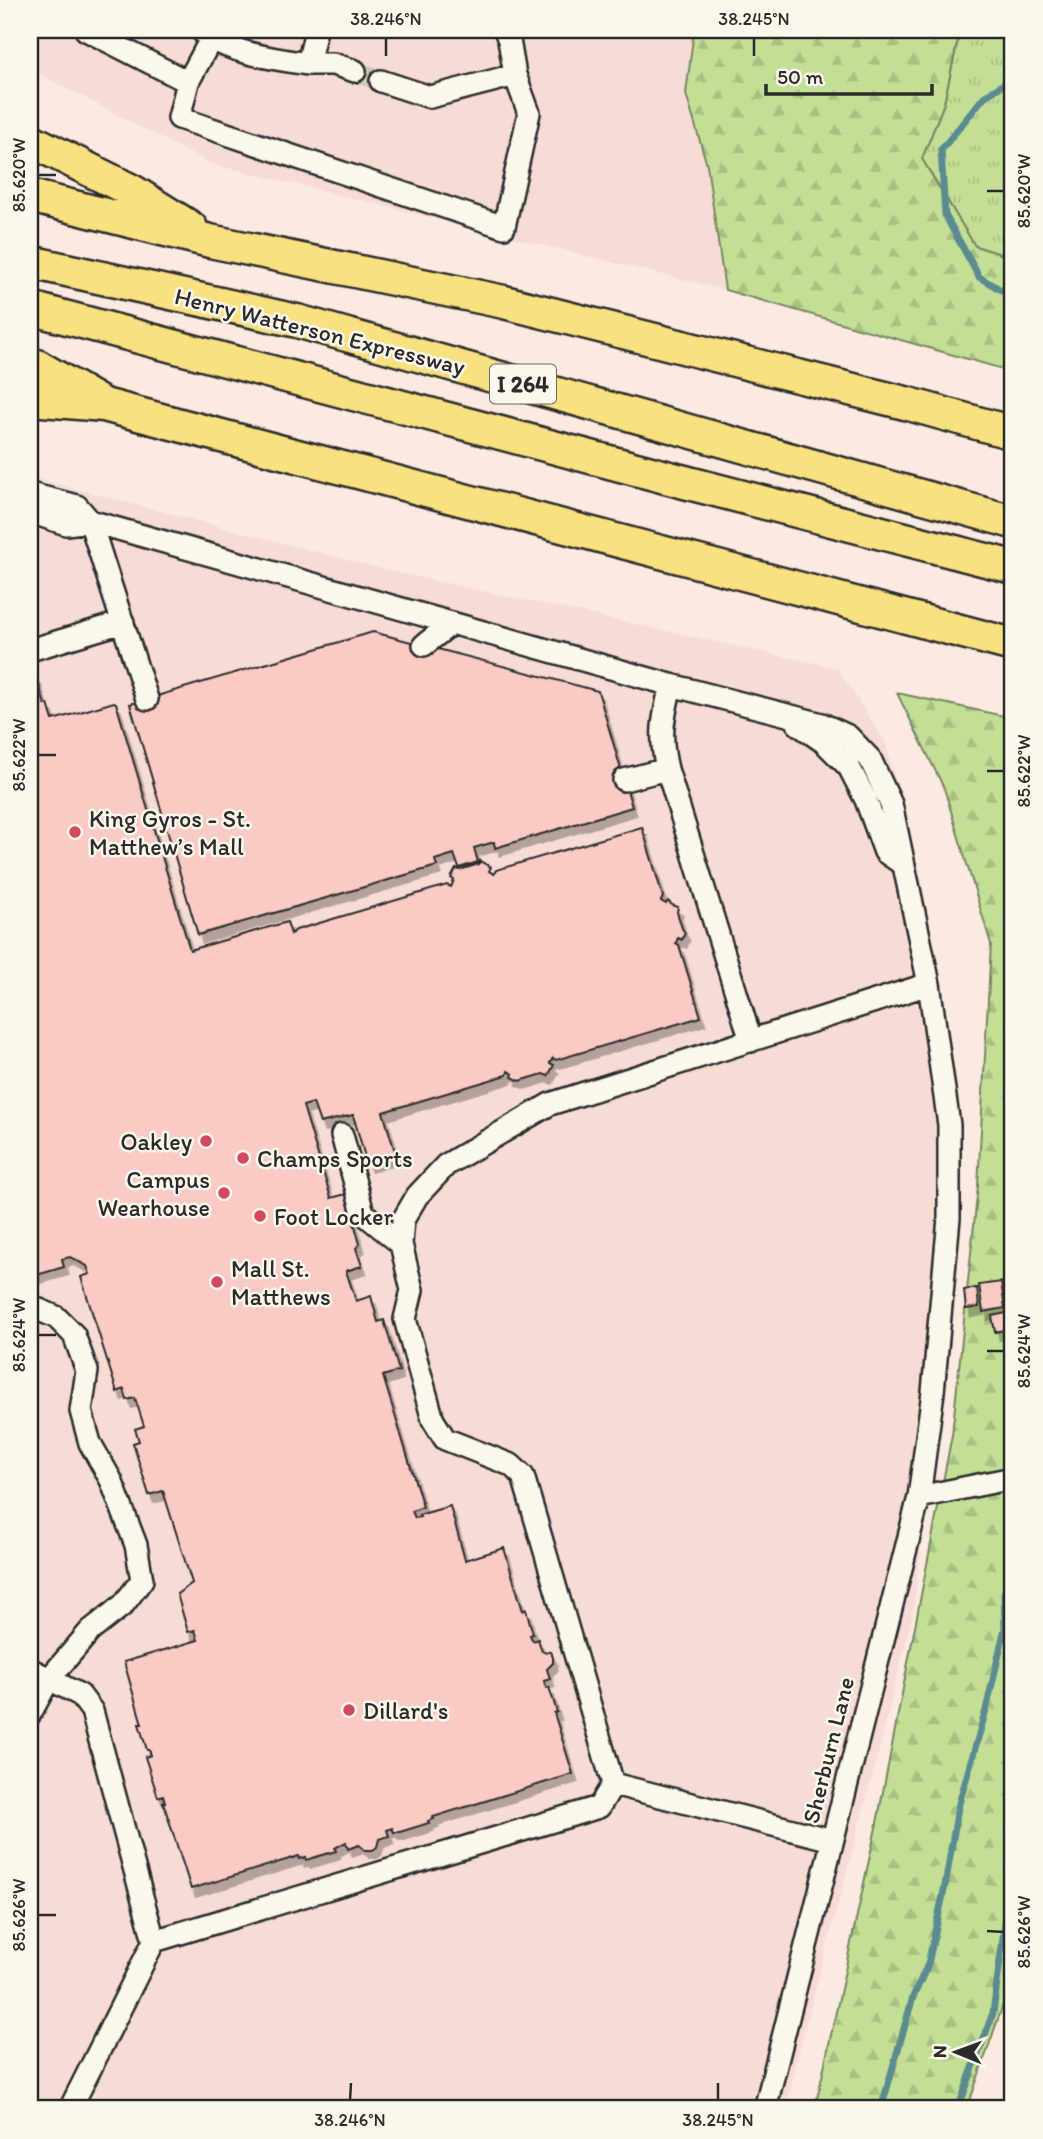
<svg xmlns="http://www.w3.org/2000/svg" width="1043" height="2139" font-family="Itim,sans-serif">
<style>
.built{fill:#f7dcd5}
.grass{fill:url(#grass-tufts);stroke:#778560;stroke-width:2}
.forest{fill:url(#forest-firs);stroke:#778560;stroke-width:2}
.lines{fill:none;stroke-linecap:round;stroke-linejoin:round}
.stream{stroke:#5a8b90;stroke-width:7}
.building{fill:#facac4;stroke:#2b2b2b;stroke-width:2;filter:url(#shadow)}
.minor-tunnel{stroke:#d1c4bc;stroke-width:21;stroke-dasharray:21 10;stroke-linecap:butt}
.minor-casing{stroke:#2b2b2b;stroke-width:26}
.highway-casing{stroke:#2b2b2b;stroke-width:37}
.minor{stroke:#fbf7ec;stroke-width:21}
.highway{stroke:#fae180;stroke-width:32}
.ticks{fill:none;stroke:#2b2b2b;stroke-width:2.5}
.poi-dot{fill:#d1495b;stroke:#fbf7ec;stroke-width:2.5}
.labels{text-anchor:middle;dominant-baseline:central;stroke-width:5;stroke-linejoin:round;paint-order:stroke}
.shield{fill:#fbf7ec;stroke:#696865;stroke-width:2}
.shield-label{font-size:23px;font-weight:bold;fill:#2b2b2b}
.street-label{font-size:24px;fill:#2b2b2b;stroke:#fbf7ec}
.poi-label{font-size:24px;fill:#2b2b2b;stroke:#fbf7ec;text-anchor:start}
.neatline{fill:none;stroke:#2b2b2b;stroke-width:2.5}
.ticks-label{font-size:18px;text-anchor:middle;fill:#2b2b2b}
</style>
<defs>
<pattern id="grass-tufts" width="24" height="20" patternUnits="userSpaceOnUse" patternTransform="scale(1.75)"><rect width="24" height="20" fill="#c3df96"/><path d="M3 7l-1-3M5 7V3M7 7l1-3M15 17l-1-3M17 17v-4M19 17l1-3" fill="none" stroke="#a8c081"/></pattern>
<pattern id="forest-firs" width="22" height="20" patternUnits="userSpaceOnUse" patternTransform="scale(1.75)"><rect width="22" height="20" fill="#c3df96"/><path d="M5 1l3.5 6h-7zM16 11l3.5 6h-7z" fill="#a8c081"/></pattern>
<filter id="shadow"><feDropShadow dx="4.5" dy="8" stdDeviation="0" flood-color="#0004"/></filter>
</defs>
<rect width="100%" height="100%" fill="#fbeae0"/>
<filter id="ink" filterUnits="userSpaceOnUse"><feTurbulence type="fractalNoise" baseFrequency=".0143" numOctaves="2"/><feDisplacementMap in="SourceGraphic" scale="14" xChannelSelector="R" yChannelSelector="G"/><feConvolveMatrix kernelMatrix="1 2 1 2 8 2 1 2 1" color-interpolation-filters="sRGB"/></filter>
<g filter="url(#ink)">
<path class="built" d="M 30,30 L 694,30 L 686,94 L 707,165 L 725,290 L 209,163 L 30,69 Z
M 30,477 L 386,570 L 837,668 L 885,741 L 923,885 L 957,1084 L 954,1221 L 932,1460 L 913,1613 L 873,1774 L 804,2031 L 786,2109 L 30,2109 Z"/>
<path class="grass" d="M 960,30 L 1013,30 L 1013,258 L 975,246 L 922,159 L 944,103 Z"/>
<path class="forest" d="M 694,30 L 960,30 L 944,103 L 922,159 L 975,246 L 1013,258 L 1013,372 L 725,290 L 707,165 L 686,94 Z
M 897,693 L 1013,718 L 1013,1968 L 1010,1984 L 967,2109 L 815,2109 L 877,1823 L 952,1435 L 978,1186 L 991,944 L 944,788 Z"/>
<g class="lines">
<path class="stream" d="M 1013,78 L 984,97 L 941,150 L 945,215 L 979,277 L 1013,297
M 881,2109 L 913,1997 L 928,1964 L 946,1881 L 958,1807 L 986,1710 L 1005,1628 L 1004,1593 L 1013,1581
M 958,2109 L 993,2013 L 1007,1908 L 1013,1896"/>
</g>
<path class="building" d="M 373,632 L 598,691 L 632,807 L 495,848 L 494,842 L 474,848 L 478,862 L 459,868 L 454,854 L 435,860 L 437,866 L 198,935 L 130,704 Z
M 36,676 L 45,705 L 48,704 L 53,720 L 114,702 L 116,703 L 190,950 L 287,922 L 291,934 L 296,930 L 447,885 L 451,887 L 454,880 L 451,878 L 456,869 L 460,870 L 479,864 L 480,861 L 491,867 L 489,871 L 494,874 L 496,870 L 642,827 L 663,897 L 661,901 L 666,904 L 668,901 L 672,905 L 678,907 L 677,912 L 682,928 L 685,933 L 682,940 L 678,938 L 676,943 L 679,945 L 701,1017 L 556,1060 L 553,1058 L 550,1063 L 554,1065 L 548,1076 L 543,1074 L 520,1081 L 512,1077 L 513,1074 L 508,1071 L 507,1075 L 383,1112 L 396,1155 L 367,1164 L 353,1115 L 320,1123 L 313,1103 L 303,1106 L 331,1198 L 346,1194 L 360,1244 L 356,1248 L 362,1266 L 346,1271 L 356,1301 L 371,1296 L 378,1322 L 384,1320 L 399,1371 L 383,1376 L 423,1507 L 412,1511 L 415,1518 L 420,1517 L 419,1515 L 450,1506 L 465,1560 L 504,1548 L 523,1611 L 526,1609 L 533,1634 L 530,1635 L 533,1641 L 538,1639 L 542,1651 L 550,1652 L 553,1657 L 553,1663 L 547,1669 L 550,1679 L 544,1681 L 546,1688 L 549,1687 L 557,1712 L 554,1713 L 573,1774 L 433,1817 L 434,1819 L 428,1821 L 429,1823 L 400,1832 L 394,1832 L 392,1828 L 387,1830 L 389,1836 L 379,1839 L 377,1847 L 373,1850 L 365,1850 L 359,1845 L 348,1849 L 346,1842 L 335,1848 L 336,1851 L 306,1860 L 306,1857 L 300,1859 L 299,1856 L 191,1889 L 163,1802 L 165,1802 L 163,1795 L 158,1797 L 145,1757 L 151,1755 L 149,1750 L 147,1750 L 139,1724 L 142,1724 L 124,1662 L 198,1640 L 195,1630 L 188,1632 L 177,1594 L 192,1583 L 163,1491 L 149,1495 L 133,1443 L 139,1441 L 135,1429 L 144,1426 L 135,1398 L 127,1400 L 124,1389 L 117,1392 L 81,1277 L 90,1274 L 87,1266 L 70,1257 L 62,1259 L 64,1267 L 30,1277 L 30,678 Z
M 1001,1282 L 1005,1308 L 983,1312 L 979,1285 Z
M 977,1288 L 979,1307 L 966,1309 L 964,1290 Z
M 1011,1312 L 1013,1328 L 995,1332 L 992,1316 Z"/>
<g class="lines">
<path class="minor-tunnel" d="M 355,71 L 381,81"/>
<g class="minor-casing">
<path id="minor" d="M 86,30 L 188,82 L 211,39
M 202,31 C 222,52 280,60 308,64 L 316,30
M 308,64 L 333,64 L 355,71
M 381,81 L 430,97 L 515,75 L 509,40 L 505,30
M 188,82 L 179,118 L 504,227 L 529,113 L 515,75
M 30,494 L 77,506 L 90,521 L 147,699
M 30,512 L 66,524 L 90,521 L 671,685 L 822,724 L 848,736 L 870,759 L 891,804 L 929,984 L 949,1125 L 949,1218 L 933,1392 L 919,1497 L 765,2109
M 424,645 L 452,623
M 30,650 L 123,622
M 671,685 C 663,719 659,735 667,769 L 751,1041
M 798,724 L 825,743 L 849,767 L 866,800 L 885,852 L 904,865
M 624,780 L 667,769
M 342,1135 L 363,1213 L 401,1244
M 30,1310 L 37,1309 L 56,1317 L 74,1335 L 87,1371 L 81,1411 L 90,1443 L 111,1480 L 136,1545 L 142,1580 L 123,1605 L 90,1631 L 49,1679 L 30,1714
M 919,1497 L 1013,1478
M 30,1669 L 80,1695 L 92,1711 L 154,1941
M 832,1840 L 613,1784 L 523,1476 L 511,1465 L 445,1439 L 433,1420 L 405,1319 L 412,1290 L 401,1244 L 403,1220 L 417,1196 L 446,1165 L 550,1104 L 929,984
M 70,2109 L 154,1941 L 599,1807 L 613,1784"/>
</g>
<g class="highway-casing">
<path id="highway" d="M 30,140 L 132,191 L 191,228
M 30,196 L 210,241 L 504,302 L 909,404 L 1013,433
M 30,262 L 297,321 L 1013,522
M 30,308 L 677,480 L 1013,567
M 30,364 L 37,366 L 97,401
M 30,399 L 104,405 L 1013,645"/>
</g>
<use href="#minor" class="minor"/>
<use href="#highway" class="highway"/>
</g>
</g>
<path class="ticks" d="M 386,56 L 386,38M 754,56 L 754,38M 38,175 L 56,175M 987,191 L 1004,191M 38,755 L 56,755M 987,771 L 1004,771M 38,1335 L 56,1335M 987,1351 L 1004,1351M 38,1915 L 56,1915M 987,1931 L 1004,1932M 350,2100 L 351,2083M 718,2100 L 718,2083"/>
<g class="poi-dot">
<circle cx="75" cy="832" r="7"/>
<circle cx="206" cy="1141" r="7"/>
<circle cx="243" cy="1158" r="7"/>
<circle cx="224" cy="1193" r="7"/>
<circle cx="260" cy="1216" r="7"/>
<circle cx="217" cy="1282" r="7"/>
<circle cx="349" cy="1710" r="7"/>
</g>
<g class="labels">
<rect class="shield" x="490" y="364.5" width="66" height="39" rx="5"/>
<g class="shield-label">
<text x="523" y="384">I 264</text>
</g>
<g class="street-label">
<text transform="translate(320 331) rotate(14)">Henry Watterson Expressway</text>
<text transform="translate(828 1750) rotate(-76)">Sherburn Lane</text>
</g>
<g class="poi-label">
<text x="89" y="818">King Gyros - St.<tspan x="89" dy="28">Matthew’s Mall</tspan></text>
<text x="192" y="1141" text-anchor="end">Oakley</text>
<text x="257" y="1158">Champs Sports</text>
<text x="210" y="1179" text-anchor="end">Campus<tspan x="210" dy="28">Wearhouse</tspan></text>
<text x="274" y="1216">Foot Locker</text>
<text x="231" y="1268">Mall St.<tspan x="231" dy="28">Matthews</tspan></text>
<text x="363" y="1710">Dillard's</text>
</g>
</g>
<rect width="1043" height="2139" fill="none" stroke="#fbf7ec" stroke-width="77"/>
<g transform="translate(956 2052) rotate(271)" stroke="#fbf7ec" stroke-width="5" paint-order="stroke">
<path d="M0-5L12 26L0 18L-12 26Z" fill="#2b2b2b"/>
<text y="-10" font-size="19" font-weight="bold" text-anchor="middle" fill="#2b2b2b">N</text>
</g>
<path d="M766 84v10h166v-10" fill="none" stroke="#2b2b2b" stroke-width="3.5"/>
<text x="777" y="84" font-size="21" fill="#2b2b2b" stroke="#fbf7ec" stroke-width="5" paint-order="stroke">50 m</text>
<rect x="38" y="38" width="966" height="2062" class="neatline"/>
<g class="ticks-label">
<text x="386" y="25">38.246°N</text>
<text x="754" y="25">38.245°N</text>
<text transform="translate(19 175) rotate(-90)" y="6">85.620°W</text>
<text transform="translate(1024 191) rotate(-90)" y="6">85.620°W</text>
<text transform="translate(19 755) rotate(-90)" y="6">85.622°W</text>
<text transform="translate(1024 771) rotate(-90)" y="6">85.622°W</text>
<text transform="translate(19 1335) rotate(-90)" y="6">85.624°W</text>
<text transform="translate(1024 1351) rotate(-90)" y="6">85.624°W</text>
<text transform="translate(19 1915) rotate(-90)" y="6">85.626°W</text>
<text transform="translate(1024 1932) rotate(-90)" y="6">85.626°W</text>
<text x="350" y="2126">38.246°N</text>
<text x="718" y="2126">38.245°N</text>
</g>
</svg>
